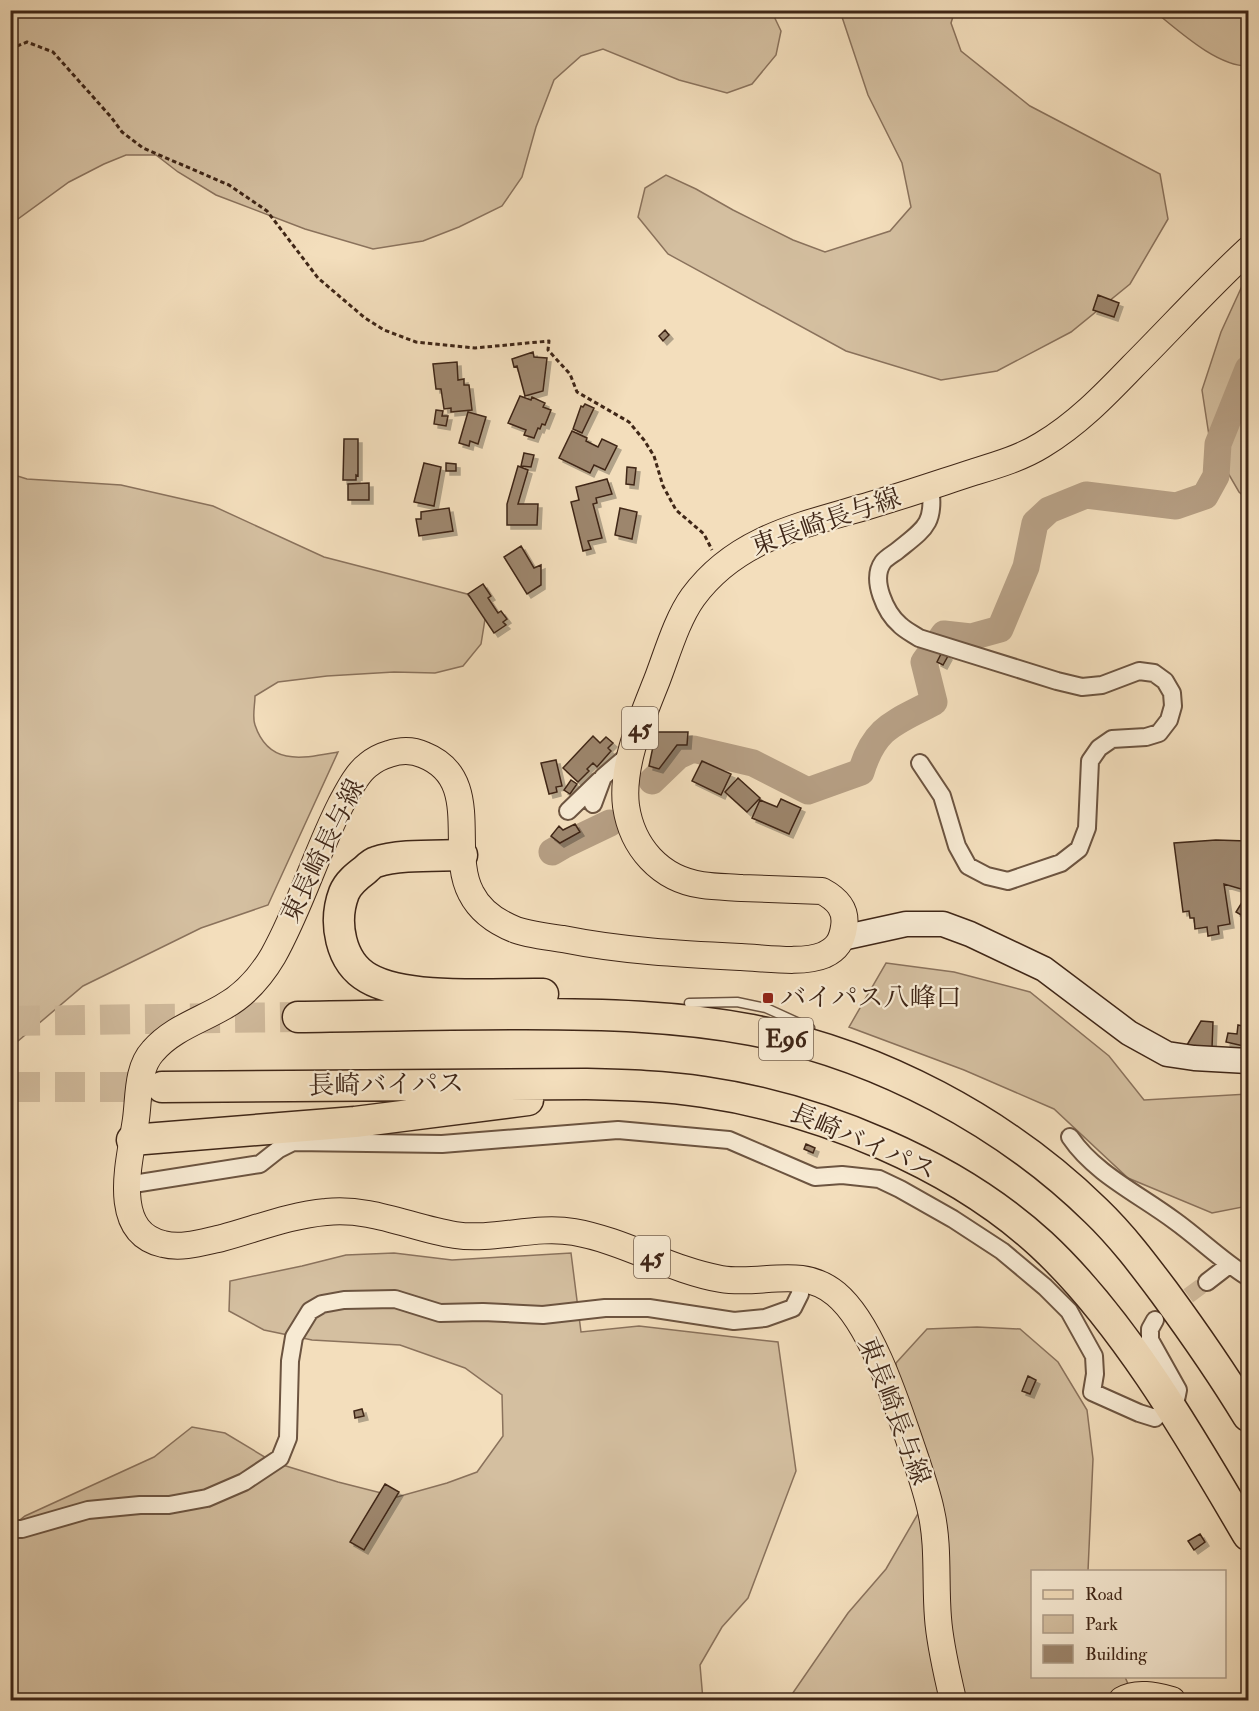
<svg xmlns="http://www.w3.org/2000/svg" width="1259" height="1711" font-family="'IM FELL Double Pica','Noto Serif JP',serif">
<style>
.green{fill:#d4bfa0;stroke:#8a725c;stroke-width:1.5}
.lines{fill:none;stroke-linecap:round;stroke-linejoin:round}
.river{stroke:#b69f84;stroke-width:27}
.building{fill:#9d866d;stroke:#3f2617;stroke-width:1.5;filter:url(#shadow)}
.street-tunnel{stroke:#cfb99b;stroke-width:16;stroke-dasharray:16 8;stroke-linecap:butt}
.highway-tunnel{stroke:#cfb99b;stroke-width:30;stroke-dasharray:30 15;stroke-linecap:butt}
.lane-casing{stroke:#6c5440;stroke-width:11}
.street-casing{stroke:#6c5440;stroke-width:20}
.secondary-casing{stroke:#3f2617;stroke-width:27}
.primary-casing{stroke:#3f2617;stroke-width:28}
.highway-casing{stroke:#3f2617;stroke-width:33}
.path{stroke:#3f2617;stroke-width:3;stroke-dasharray:4.5 3;stroke-linecap:butt}
.lane{stroke:#f7ead3;stroke-width:8}
.street{stroke:#f7ead3;stroke-width:16}
.secondary{stroke:#f7ead3;stroke-width:24}
.primary{stroke:#f3debc;stroke-width:26}
.highway{stroke:#f3debc;stroke-width:30}
.poi-dot{fill:#8f2418;stroke:#f7ead3;stroke-width:2}
.labels{text-anchor:middle;dominant-baseline:central;stroke-width:4.5;stroke-linejoin:round;paint-order:stroke}
.shield{fill:#f7ead3;stroke:#76614f;stroke-width:1.5}
.shield-label{font-size:24px;font-weight:bold;fill:#3f2617}
.street-label{font-size:26px;fill:#3f2617;stroke:#f7ead3}
.poi-label{font-size:26px;fill:#3f2617;stroke:#f7ead3;text-anchor:start}
</style>
<defs>
<filter id="shadow"><feDropShadow dx="4" dy="4" stdDeviation="0" flood-color="#0004"/></filter>
</defs>
<rect width="100%" height="100%" fill="#f3debc"/>
<filter id="stains"><feTurbulence type="fractalNoise" baseFrequency=".00333" numOctaves="4"/><feColorMatrix values="0 0 0 0 .2 0 0 0 0 .09 0 0 0 0 .02 0 0 0 .5 -.17"/></filter>
<radialGradient id="worn" r=".72"><stop offset=".6" stop-color="#630" stop-opacity="0"/><stop offset="1" stop-color="#630" stop-opacity=".3"/></radialGradient>
<path class="green" d="M 771,10 L 781,31 L 776,55 L 752,84 L 727,93 L 679,80 L 603,49 L 581,56 L 554,80 L 536,127 L 522,177 L 502,206 L 459,227 L 423,241 L 373,249 L 305,229 L 216,195 L 178,172 L 156,155 L 126,155 L 104,164 L 69,182 L 11,224 L 11,11 Z
M 955,10 L 951,23 L 961,51 L 1030,106 L 1160,174 L 1168,219 L 1130,284 L 1071,332 L 997,371 L 941,380 L 846,351 L 668,254 L 638,217 L 645,188 L 666,175 L 696,189 L 733,210 L 793,240 L 825,252 L 890,231 L 911,207 L 902,163 L 868,95 L 840,11 Z
M 1154,11 L 1248,11 L 1248,66 C 1216,66 1178,30 1154,11 Z
M 1248,273 L 1242,302 L 1248,296 L 1248,500 L 1239,492 L 1210,442 L 1202,390 L 1221,332 Z
M 11,474 L 27,479 L 121,485 L 213,506 L 324,557 L 467,594 L 486,613 L 481,644 L 463,666 L 435,673 L 394,672 L 327,676 L 278,682 L 255,696 C 255,705 252,717 255,725 C 269,767 304,758 338,752 L 268,905 L 201,928 L 83,986 L 11,1047 Z
M 886,963 L 954,972 L 1030,992 L 1109,1056 L 1144,1100 L 1248,1094 L 1248,1206 L 1212,1213 L 1128,1178 L 1054,1109 L 964,1070 L 849,1027 Z
M 394,1253 L 452,1260 L 571,1253 L 581,1332 L 639,1326 L 778,1342 L 796,1471 L 748,1598 L 722,1627 L 700,1665 L 703,1700 L 11,1700 L 11,1527 L 25,1516 L 154,1457 L 192,1427 L 225,1433 L 273,1462 L 338,1482 L 397,1497 L 447,1483 L 477,1472 L 503,1436 L 502,1395 L 465,1368 L 400,1345 L 312,1340 L 264,1330 L 229,1311 L 230,1281 L 302,1266 L 346,1255 Z
M 977,1327 L 1020,1329 L 1058,1362 L 1087,1410 L 1093,1459 L 1088,1571 L 1032,1572 L 1032,1676 L 1125,1677 L 1135,1700 L 788,1700 L 848,1613 L 886,1569 L 919,1512 L 901,1409 L 896,1363 L 927,1329 Z"/>
<g class="lines">
<path class="river" d="M 652,781 L 678,756 L 693,749 L 753,763 L 808,791 L 861,772 C 875,726 895,723 934,702 L 924,662 L 944,634 L 971,637 L 1000,629 L 1026,567 L 1035,523 L 1049,510 L 1086,495 L 1176,506 L 1205,496 L 1216,476 L 1218,444 L 1248,369
M 552,852 L 564,845 L 610,823"/>
</g>
<path class="building" d="M 1098,295 L 1119,303 L 1114,317 L 1093,310 Z
M 665,330 L 669,335 L 663,341 L 659,336 Z
M 533,352 L 534,357 L 547,358 L 543,391 L 525,396 L 517,366 L 514,367 L 512,359 Z
M 457,362 L 458,380 L 464,379 L 464,385 L 469,385 L 472,410 L 451,412 L 451,408 L 444,409 L 441,389 L 436,389 L 433,364 Z
M 520,396 L 531,400 L 532,397 L 545,403 L 543,407 L 551,410 L 545,425 L 542,424 L 540,429 L 538,428 L 534,438 L 524,435 L 526,430 L 508,423 Z
M 585,404 L 594,408 L 582,433 L 573,429 L 581,406 L 583,407 Z
M 436,410 L 443,411 L 442,416 L 448,416 L 446,426 L 434,424 Z
M 468,412 L 486,417 L 478,444 L 470,441 L 469,446 L 459,443 Z
M 572,431 L 587,438 L 586,441 L 598,447 L 602,439 L 617,446 L 605,470 L 594,465 L 590,473 L 559,458 Z
M 344,439 L 358,439 L 358,476 L 356,475 L 356,480 L 343,480 Z
M 524,453 L 534,455 L 531,467 L 521,466 Z
M 424,463 L 441,467 L 434,506 L 414,502 Z
M 446,463 L 456,464 L 456,471 L 446,471 Z
M 518,466 L 528,470 L 518,504 L 538,504 L 537,525 L 507,525 L 507,504 Z
M 627,467 L 636,468 L 634,485 L 626,484 Z
M 607,479 L 612,494 L 596,498 L 597,503 L 593,504 L 602,538 L 588,541 L 591,549 L 583,551 L 571,502 L 579,500 L 576,487 Z
M 369,483 L 369,500 L 348,500 L 348,484 Z
M 449,508 L 453,531 L 419,536 L 416,519 L 421,519 L 421,512 Z
M 620,508 L 637,512 L 632,539 L 615,535 Z
M 521,546 L 534,568 L 541,565 L 541,585 L 527,594 L 504,557 Z
M 483,584 L 491,596 L 488,598 L 498,613 L 501,611 L 507,619 L 503,622 L 506,625 L 494,633 L 468,594 Z
M 942,652 L 948,656 L 943,665 L 937,662 Z
M 656,732 L 688,732 L 687,745 L 677,745 L 659,769 L 649,766 Z
M 593,736 L 600,743 L 606,737 L 613,743 L 608,748 L 611,751 L 597,767 L 593,763 L 587,769 L 589,771 L 578,782 L 563,768 Z
M 556,760 L 562,786 L 556,787 L 557,792 L 549,794 L 541,763 Z
M 702,761 L 731,774 L 721,795 L 692,781 Z
M 738,778 L 760,798 L 747,812 L 725,792 Z
M 571,780 L 577,784 L 570,794 L 564,790 Z
M 781,799 L 801,808 L 789,834 L 752,818 L 760,800 L 777,807 Z
M 575,824 L 580,832 L 560,843 L 551,836 L 559,826 L 563,830 Z
M 1216,840 L 1247,841 L 1248,891 L 1224,884 L 1230,924 L 1218,926 L 1219,934 L 1208,936 L 1207,927 L 1195,929 L 1194,918 L 1190,918 L 1189,911 L 1183,912 L 1174,843 Z
M 1244,899 L 1248,902 L 1248,919 L 1236,912 Z
M 1201,1021 L 1213,1022 L 1212,1048 L 1187,1045 Z
M 1238,1025 L 1248,1027 L 1248,1047 L 1226,1042 L 1228,1033 L 1237,1034 Z
M 806,1144 L 815,1148 L 813,1153 L 804,1149 Z
M 1028,1376 L 1036,1380 L 1030,1394 L 1022,1391 Z
M 362,1409 L 364,1416 L 355,1418 L 354,1411 Z
M 385,1484 L 399,1492 L 364,1550 L 350,1542 Z
M 1200,1534 L 1205,1542 L 1194,1550 L 1188,1541 Z"/>
<g class="lines">
<path class="street-tunnel" d="M 1169,1310 L 1207,1282"/>
<path class="highway-tunnel" d="M 10,1021 L 298,1017
M 10,1087 L 162,1087"/>
<g class="lane-casing">
<path id="lane" d="M 689,1003 L 737,1002 L 766,1008 L 810,1028"/>
</g>
<g class="street-casing">
<path id="street" d="M 920,763 L 942,796 L 957,846 L 968,866 L 987,876 L 1008,881 L 1061,863 L 1079,849 L 1087,828 L 1090,761 L 1099,748 L 1112,739 L 1146,737 L 1159,733 L 1169,720 L 1173,706 L 1172,693 L 1165,681 L 1154,673 L 1139,671 L 1102,685 L 1082,687 L 1057,681 L 919,638 C 913,634 905,630 900,625 C 886,613 870,580 883,562 C 886,558 893,554 897,551 C 924,529 936,524 930,486
M 593,804 L 603,777 L 631,753
M 568,811 L 600,780
M 1070,1137 C 1095,1174 1139,1194 1175,1221 C 1200,1239 1222,1261 1248,1277
M 127,1185 L 260,1164 L 279,1149 L 293,1142 L 442,1144 L 618,1130 L 729,1140 L 815,1177 L 842,1175 L 879,1179 L 900,1189 L 953,1219 L 1002,1251 L 1045,1287 L 1069,1311 L 1094,1356 L 1095,1374 L 1092,1392 L 1139,1413 L 1155,1418 L 1156,1417
M 1207,1282 L 1229,1265
M 1155,1320 L 1150,1329 L 1150,1340 L 1178,1390 L 1176,1400
M 10,1529 L 22,1529 L 88,1510 L 140,1505 L 169,1505 L 207,1498 L 244,1482 L 280,1458 L 288,1438 L 290,1361 L 294,1337 L 310,1311 L 322,1304 L 344,1300 L 395,1299 L 440,1313 L 483,1312 L 543,1315 L 605,1308 L 649,1308 L 734,1321 L 765,1318 L 793,1308 L 800,1294 L 801,1278"/>
</g>
<g class="secondary-casing">
<path id="secondary" d="M 842,938 L 906,924 L 943,924 L 970,934 L 1044,969 L 1129,1033 L 1167,1054 L 1194,1058 L 1248,1061"/>
</g>
<g class="primary-casing">
<path id="primary" d="M 953,1700 C 947,1673 940,1646 938,1618 C 935,1582 939,1546 931,1511 C 927,1492 920,1472 914,1454 C 898,1408 873,1325 836,1294 C 801,1265 762,1286 721,1279 C 670,1270 625,1241 574,1232 C 535,1225 494,1241 455,1235 C 411,1228 371,1207 326,1212 C 290,1215 256,1229 222,1238 C 203,1242 182,1249 163,1244 C 108,1231 131,1157 136,1119 C 139,1097 137,1068 153,1051 C 172,1029 199,1021 223,1007 C 245,995 260,978 273,956 C 300,908 316,853 341,804 C 348,791 357,773 368,765 C 374,760 382,756 389,754 C 401,750 413,750 424,755 C 484,779 448,850 471,893 C 480,911 498,923 516,930 C 531,935 548,937 563,939 C 622,951 682,954 741,957 C 765,958 803,964 824,955 C 837,949 842,941 844,927 C 847,909 837,899 822,891 C 795,890 769,889 742,888 C 729,887 715,887 702,885 C 660,879 632,847 626,806 C 621,765 642,718 657,680 C 667,654 677,619 693,597 C 737,537 804,525 871,505 C 905,495 940,483 974,472 C 997,465 1021,458 1042,445 C 1077,424 1104,396 1132,367 C 1171,328 1208,287 1248,250
M 1122,1700 C 1137,1691 1156,1696 1172,1700"/>
</g>
<g class="highway-casing">
<path id="highway" d="M 462,855 C 438,856 398,854 376,862 C 372,863 368,867 365,870 C 357,876 348,883 344,893 C 333,922 340,962 368,978 C 407,1001 497,993 543,994
M 298,1017 C 374,1016 450,1014 526,1014 C 601,1014 678,1016 752,1030 C 879,1055 1004,1121 1096,1211 C 1122,1236 1143,1264 1164,1292 C 1194,1333 1222,1373 1248,1416
M 162,1087 L 586,1084 C 625,1085 665,1086 704,1092 C 820,1109 954,1164 1041,1244 C 1124,1321 1191,1438 1248,1535
M 132,1140 L 355,1122 L 528,1100"/>
</g>
<path class="path" d="M 10,49 L 27,42 L 53,52 L 111,117 L 122,132 L 143,148 L 229,185 L 267,211 L 318,278 L 365,318 L 384,330 L 416,342 L 475,348 L 549,341 L 548,350 L 570,374 L 577,392 L 629,422 L 644,440 L 654,456 L 663,486 L 676,510 L 704,534 L 712,550"/>
<use href="#lane" class="lane"/>
<use href="#street" class="street"/>
<use href="#secondary" class="secondary"/>
<use href="#primary" class="primary"/>
<use href="#highway" class="highway"/>
</g>
<rect class="poi-dot" x="762" y="992" width="12" height="12" rx="3"/>
<g class="labels">
<g class="shield">
<rect x="622" y="707" width="36" height="42" rx="4.5"/>
<rect x="759" y="1018" width="54" height="42" rx="4.5"/>
<rect x="634" y="1236" width="36" height="42" rx="4.5"/>
</g>
<g class="shield-label">
<text x="640" y="728">45</text>
<text x="786" y="1039">E96</text>
<text x="652" y="1257">45</text>
</g>
<g class="street-label">
<text transform="translate(826 522) rotate(-19)">東長崎長与線</text>
<text transform="translate(323 851) rotate(-64)">東長崎長与線</text>
<text transform="translate(386 1085) rotate(-1)">長崎バイパス</text>
<text transform="translate(863 1142) rotate(23)">長崎バイパス</text>
<text transform="translate(894 1411) rotate(69)">東長崎長与線</text>
</g>
<g class="poi-label">
<text x="780" y="998">バイパス八峰口</text>
</g>
</g>
<rect width="1259" height="1711" fill="none" stroke="#f3debc" stroke-width="36"/>
<rect x="12" y="12" width="1235" height="1687" fill="none" stroke="#3f2617" stroke-width="3"/>
<rect x="18" y="18" width="1223" height="1675" fill="none" stroke="#3f2617" stroke-width="1.5"/>
<rect x="1031" y="1570" width="195" height="108" fill="#f7ead3" stroke="#ad9c88" stroke-width="1.5"/>
<rect x="1043" y="1590" width="30" height="9" fill="#f3debc" stroke="#ad9c88" stroke-width="1.5"/>
<text x="1085" y="1600" font-size="18" fill="#3f2617">Road</text>
<rect x="1043" y="1615" width="30" height="18" fill="#d4bfa0" stroke="#ad9c88" stroke-width="1.5"/>
<text x="1085" y="1630" font-size="18" fill="#3f2617">Park</text>
<rect x="1043" y="1645" width="30" height="18" fill="#9d866d" stroke="#ad9c88" stroke-width="1.5"/>
<text x="1085" y="1660" font-size="18" fill="#3f2617">Building</text>
<rect width="100%" height="100%" filter="url(#stains)"/>
<rect width="100%" height="100%" fill="url(#worn)"/>
</svg>
